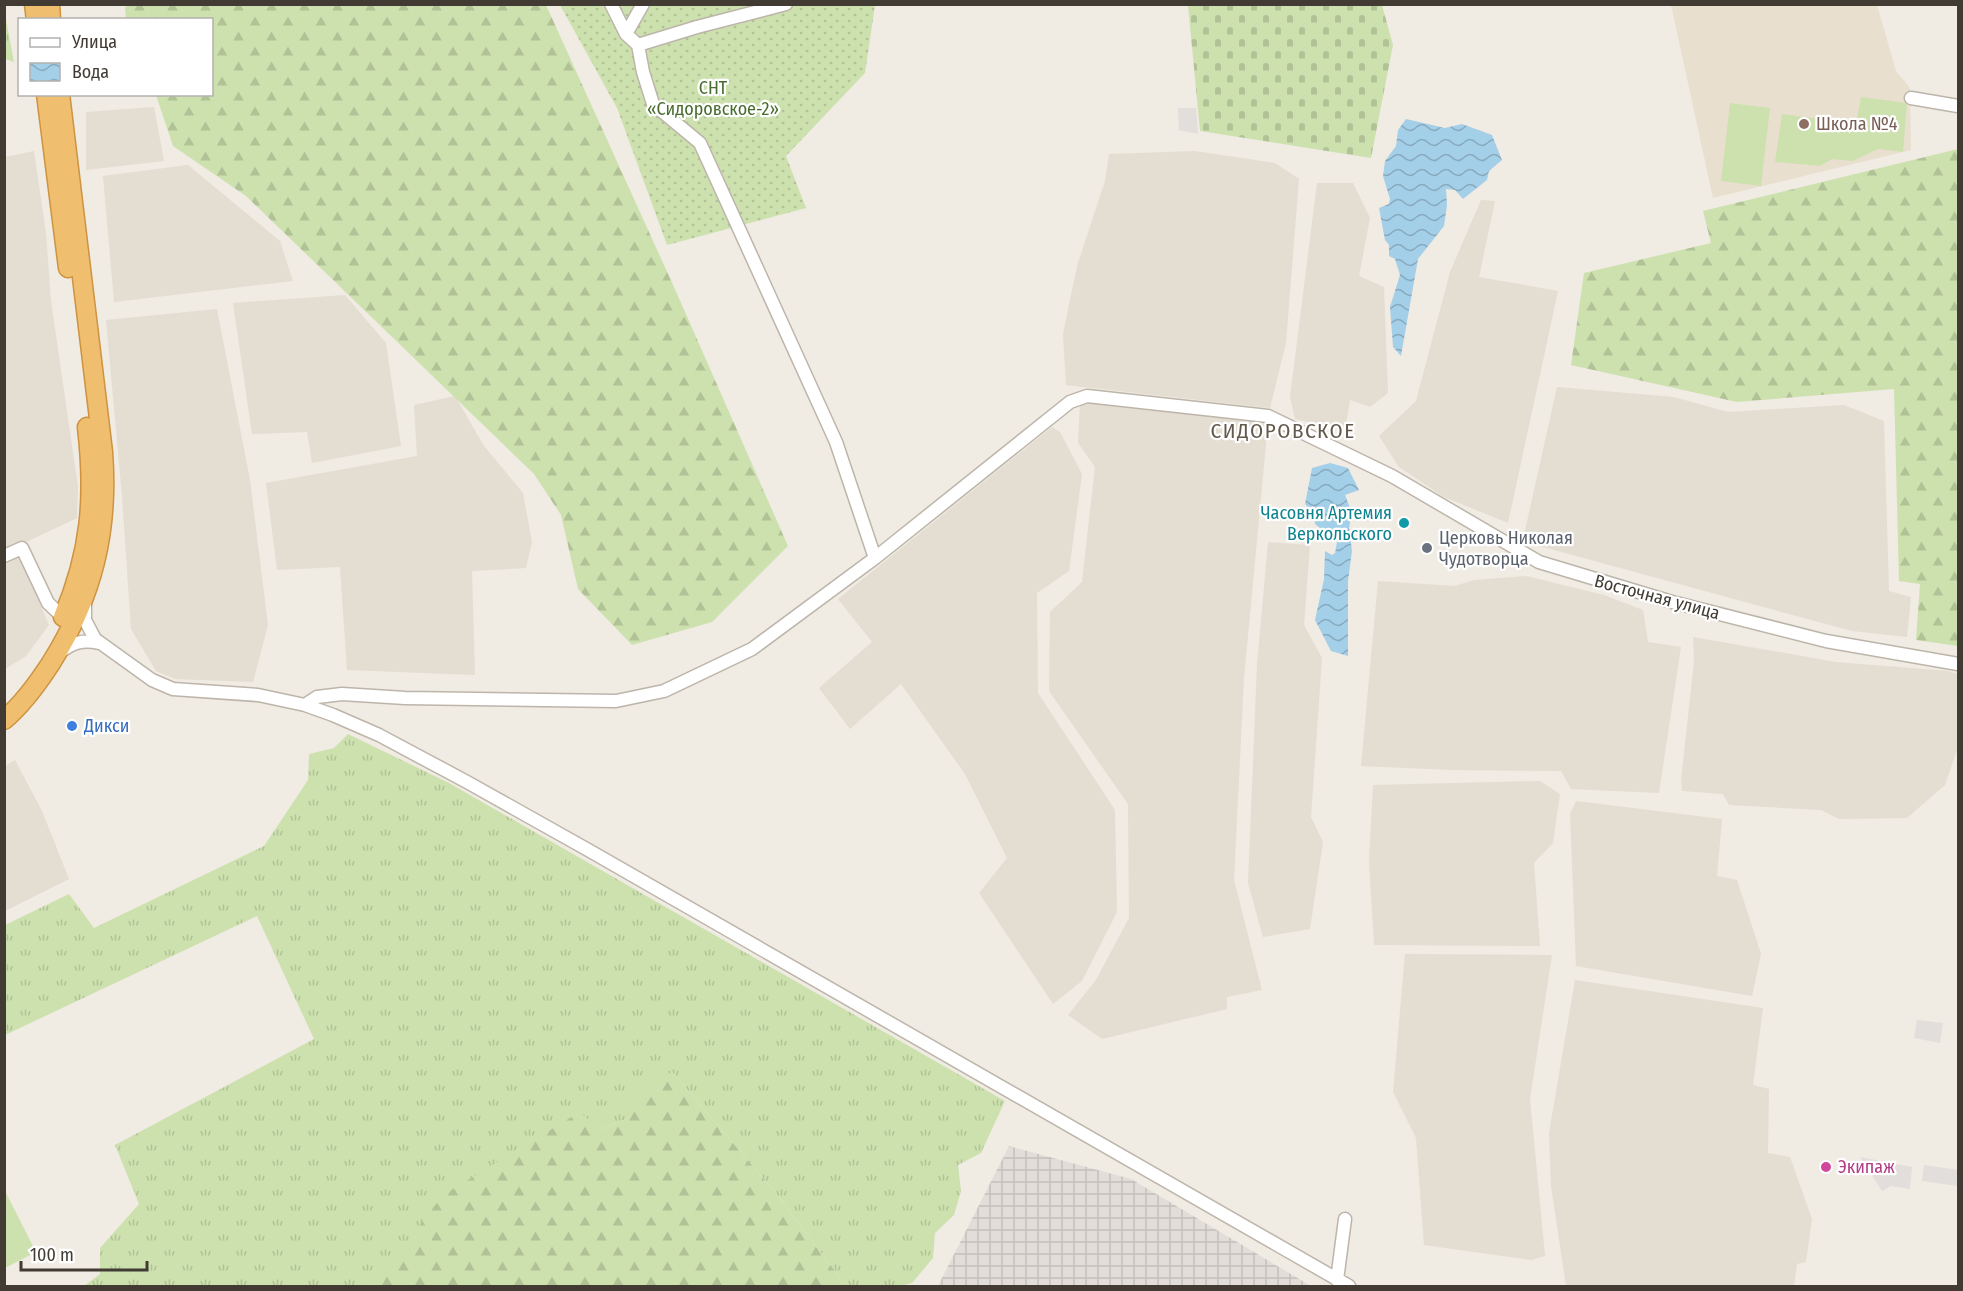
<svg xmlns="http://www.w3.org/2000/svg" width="1963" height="1291" font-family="'Fira Sans Condensed',sans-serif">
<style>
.residential{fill:#e3ddd2}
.industrial{fill:url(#industrial-grid)}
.education{fill:#e8dfce}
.grass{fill:url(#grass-tufts)}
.forest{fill:url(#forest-firs)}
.cemetery{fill:url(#cemetery-stones)}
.garden{fill:url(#garden-dots)}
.pitch{fill:#cde1af}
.parking{fill:#e1dedb}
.water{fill:url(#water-waves)}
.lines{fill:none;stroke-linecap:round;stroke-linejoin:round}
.minor-casing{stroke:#bdb5aa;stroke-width:15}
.highway-casing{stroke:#cd9340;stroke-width:21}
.minor{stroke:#fff;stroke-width:12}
.highway{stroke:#efbf6f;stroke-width:18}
.education-dot{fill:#8d6e63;stroke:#fff;stroke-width:2}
.culture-dot{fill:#0f9aa8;stroke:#fff;stroke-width:2}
.worship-dot{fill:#6b7280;stroke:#fff;stroke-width:2}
.shop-dot{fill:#3f7fe0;stroke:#fff;stroke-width:2}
.hotel-dot{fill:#d1479c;stroke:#fff;stroke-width:2}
.labels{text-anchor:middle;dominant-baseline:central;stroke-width:4.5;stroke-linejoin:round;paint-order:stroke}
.park-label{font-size:18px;fill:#486c2e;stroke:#fff}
.education-label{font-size:18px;fill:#785e54;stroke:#fff;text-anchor:start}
.culture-label{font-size:18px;fill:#0d838f;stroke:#fff;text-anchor:end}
.worship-label{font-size:18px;fill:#5b616d;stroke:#fff;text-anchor:start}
.street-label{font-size:18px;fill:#413b34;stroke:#fff}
.shop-label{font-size:18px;fill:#366cbe;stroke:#fff;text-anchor:start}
.hotel-label{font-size:18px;fill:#b23c85;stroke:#fff;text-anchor:start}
.quarter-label{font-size:21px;letter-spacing:1.5px;fill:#63594c;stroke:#fff}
</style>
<defs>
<pattern id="industrial-grid" width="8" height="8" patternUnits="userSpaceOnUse" patternTransform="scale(1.5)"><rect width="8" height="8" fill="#e2ddd8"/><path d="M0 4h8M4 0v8" fill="none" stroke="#c3bfba"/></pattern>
<pattern id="grass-tufts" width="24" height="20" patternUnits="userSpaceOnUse" patternTransform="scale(1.5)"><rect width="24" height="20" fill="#cde1af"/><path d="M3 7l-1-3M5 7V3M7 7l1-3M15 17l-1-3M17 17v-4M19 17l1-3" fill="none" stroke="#b1c297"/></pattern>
<pattern id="forest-firs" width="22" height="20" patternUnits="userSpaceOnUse" patternTransform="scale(1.5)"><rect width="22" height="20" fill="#cde1af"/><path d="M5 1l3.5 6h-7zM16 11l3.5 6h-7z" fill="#b1c297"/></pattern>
<pattern id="cemetery-stones" width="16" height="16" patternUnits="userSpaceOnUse" patternTransform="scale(1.5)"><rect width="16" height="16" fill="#cde1af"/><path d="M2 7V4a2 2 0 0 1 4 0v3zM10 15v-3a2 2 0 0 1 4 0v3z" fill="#b1c297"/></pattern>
<pattern id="garden-dots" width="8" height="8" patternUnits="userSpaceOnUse" patternTransform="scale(1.5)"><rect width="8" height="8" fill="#cde1af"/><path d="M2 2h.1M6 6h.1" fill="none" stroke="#b1c297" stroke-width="1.8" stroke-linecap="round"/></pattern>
<pattern id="water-waves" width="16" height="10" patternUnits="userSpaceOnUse" patternTransform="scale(1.5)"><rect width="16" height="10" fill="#a4cfe8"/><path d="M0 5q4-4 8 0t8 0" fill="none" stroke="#87a9bd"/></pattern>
</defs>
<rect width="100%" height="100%" fill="#f0ebe3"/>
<path class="residential" d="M 154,107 L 164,161 L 86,170 L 86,112 Z
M 34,151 L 46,233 L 51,301 L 78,487 L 77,518 L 5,552 L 5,157 Z
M 1195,151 L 1275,163 L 1299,179 L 1286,343 L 1270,408 L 1066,385 L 1063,334 L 1077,266 L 1105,181 L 1109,154 Z
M 188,165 L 280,241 L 293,281 L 114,302 L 103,176 Z
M 1317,183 L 1353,183 L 1370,218 L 1359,276 L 1384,287 L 1388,393 L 1370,407 L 1350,400 L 1345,430 L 1295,419 L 1290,397 Z
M 1481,200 L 1495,201 L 1479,277 L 1558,291 L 1508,523 L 1444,497 L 1399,467 L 1379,436 L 1416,401 L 1450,272 Z
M 345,295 L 386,343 L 401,446 L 312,463 L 307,432 L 252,434 L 233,303 Z
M 217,309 L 250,480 L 268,625 L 253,682 L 175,679 L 156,671 L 131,629 L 122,496 L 106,320 Z
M 1557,387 L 1674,397 L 1728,412 L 1844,405 L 1884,421 L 1889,591 L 1911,597 L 1907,637 L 1852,631 L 1532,544 L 1524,535 Z
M 455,396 L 484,446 L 523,493 L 532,542 L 526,568 L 472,571 L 475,675 L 347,670 L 340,567 L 277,570 L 266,483 L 417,456 L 414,405 Z
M 1088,401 L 1256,417 L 1268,423 L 1244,678 L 1234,880 L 1262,990 L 1227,997 L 1227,1009 L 1102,1039 L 1068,1015 L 1096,980 L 1129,918 L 1128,804 L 1049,691 L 1050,612 L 1082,582 L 1095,467 L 1078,443 L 1080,405 Z
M 1052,427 L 1060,432 L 1082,474 L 1069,571 L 1037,593 L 1038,693 L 1115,810 L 1117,912 L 1082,981 L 1053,1004 L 979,893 L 1007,858 L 965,774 L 901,684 L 850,729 L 819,688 L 872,642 L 838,599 Z
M 1268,542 L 1310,545 L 1304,625 L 1322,658 L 1311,817 L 1323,842 L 1310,929 L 1263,937 L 1248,883 L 1257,665 Z
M 19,555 L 49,625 L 26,656 L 5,669 L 5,561 Z
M 1526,576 L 1604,595 L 1643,610 L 1648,642 L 1681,647 L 1659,793 L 1571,789 L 1561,771 L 1452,770 L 1361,766 L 1378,581 L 1455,586 L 1474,580 Z
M 1693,637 L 1836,662 L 1948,671 L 1958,674 L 1958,750 L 1957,750 L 1945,785 L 1907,818 L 1839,819 L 1821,810 L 1729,805 L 1723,794 L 1682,791 L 1681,781 L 1694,661 Z
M 15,760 L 42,811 L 69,879 L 5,911 L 5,766 Z
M 1540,781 L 1560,794 L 1553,843 L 1534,863 L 1540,946 L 1374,945 L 1369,862 L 1373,785 Z
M 1576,801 L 1722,819 L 1717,876 L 1737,880 L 1761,954 L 1752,996 L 1576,966 L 1570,814 Z
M 1405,954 L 1552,955 L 1530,1099 L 1545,1256 L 1531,1260 L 1424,1245 L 1416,1138 L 1393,1092 Z
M 1575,980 L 1763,1008 L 1753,1085 L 1769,1089 L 1768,1153 L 1790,1157 L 1812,1219 L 1806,1262 L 1797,1264 L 1794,1286 L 1566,1286 L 1551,1186 L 1549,1133 Z"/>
<path class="industrial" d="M 1009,1146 L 1131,1179 L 1311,1286 L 938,1286 Z"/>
<path class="education" d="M 1671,5 L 1877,5 L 1896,71 L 1910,88 L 1911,150 L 1713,198 Z"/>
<path class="grass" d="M 4,14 L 5,14 L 14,62 L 5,59 Z
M 348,734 L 449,783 L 1005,1101 L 981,1153 L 958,1165 L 961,1191 L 954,1215 L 935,1233 L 933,1258 L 912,1283 L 901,1286 L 846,1286 L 775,1192 L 672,1072 L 629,1118 L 599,1130 L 369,1286 L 84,1286 L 100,1274 L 100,1248 L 139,1204 L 115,1145 L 314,1039 L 257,916 L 5,1035 L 5,925 L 69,894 L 94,928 L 264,846 L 308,780 L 309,754 L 334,748 Z"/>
<path class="forest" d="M 133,4 L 546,5 L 678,296 L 788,546 L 712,622 L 632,645 L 578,589 L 561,515 L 534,474 L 246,196 L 173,146 L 156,95 L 212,94 L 212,20 L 126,19 L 125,7 Z
M 1958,149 L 1958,646 L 1916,640 L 1920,584 L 1899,581 L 1894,389 L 1737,402 L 1571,365 L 1584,273 L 1711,243 L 1703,211 Z
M 672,1072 L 775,1192 L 846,1286 L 369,1286 L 379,1278 L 443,1195 L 580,1112 L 599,1130 L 629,1118 L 630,1096 Z"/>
<path class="cemetery" d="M 1188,5 L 1382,5 L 1393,45 L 1371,158 L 1200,131 Z"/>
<path class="garden" d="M 560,5 L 875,5 L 865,73 L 786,156 L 806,208 L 667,245 L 617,108 Z"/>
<path class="pitch" d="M 1861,97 L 1907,103 L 1903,152 L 1878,149 L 1853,161 L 1832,159 L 1820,166 L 1775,162 L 1782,114 L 1856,124 Z
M 1730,103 L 1770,108 L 1761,186 L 1721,181 Z
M 5,1191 L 36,1252 L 5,1268 L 4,1268 Z"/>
<path class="parking" d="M 1178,108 L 1196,108 L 1198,134 L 1179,130 Z
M 1917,1020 L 1943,1023 L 1940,1043 L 1914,1038 Z
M 1860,1157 L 1912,1167 L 1910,1189 L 1891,1186 L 1882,1191 Z
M 1924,1165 L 1958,1170 L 1958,1186 L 1922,1181 Z"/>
<path class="water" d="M 1406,119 L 1445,128 L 1462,124 L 1492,135 L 1502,160 L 1489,171 L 1487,180 L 1463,199 L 1455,190 L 1446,189 L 1447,205 L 1444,226 L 1418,259 L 1401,356 L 1393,347 L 1390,307 L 1400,275 L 1395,259 L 1389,256 L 1389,245 L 1385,240 L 1379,208 L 1389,204 L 1390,199 L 1383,176 L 1385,161 L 1396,146 L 1398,130 Z
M 1330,463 L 1348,468 L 1359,490 L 1345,495 L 1352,513 L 1349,528 L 1352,551 L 1348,581 L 1348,656 L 1331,651 L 1315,620 L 1324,579 L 1325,551 L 1332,555 L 1335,553 L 1337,542 L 1315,524 L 1314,514 L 1305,504 L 1312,468 Z"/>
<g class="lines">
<g class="minor-casing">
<path id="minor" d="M 611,4 L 626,34 L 638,45 L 643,72 L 653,104 L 700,143 L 836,442 L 875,558
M 626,34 L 643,4
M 638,45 L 697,27 L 786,4
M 1911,98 L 1958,106
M 4,556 L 22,548 L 48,603 L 63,617
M 85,605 L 85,620 L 95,639 L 152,680 L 173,689 L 258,695 L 305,705 L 333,715 L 379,735 L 467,782 L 590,851 L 1349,1286
M 59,653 C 72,643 82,639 99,643
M 305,705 L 317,697 L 342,694 L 405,698 L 616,701 L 664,691 L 752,649 L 875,558 L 1070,402 L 1087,396 L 1268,416 L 1392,476 L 1539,562 L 1672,602 L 1826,641 L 1958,664
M 1337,1280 L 1345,1219"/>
</g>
<g class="highway-casing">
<path id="highway" d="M 34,4 L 36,20
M 50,4 L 51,20
M 46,94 L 68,268
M 63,617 C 91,551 95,497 87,427
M 4,720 C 23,704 38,683 51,663 C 93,596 109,531 103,452 L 60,94"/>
</g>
<use href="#minor" class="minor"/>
<use href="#highway" class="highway"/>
</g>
<circle class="education-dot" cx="1804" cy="124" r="6"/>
<circle class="culture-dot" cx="1404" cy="523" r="6"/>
<circle class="worship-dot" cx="1427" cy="548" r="6"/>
<circle class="shop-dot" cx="72" cy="726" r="6"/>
<circle class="hotel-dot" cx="1826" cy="1167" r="6"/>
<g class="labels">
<g class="park-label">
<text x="713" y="88">СНТ<tspan x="713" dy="21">«Сидоровское-2»</tspan></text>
</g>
<g class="education-label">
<text x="1816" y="124">Школа №4</text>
</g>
<g class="culture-label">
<text x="1392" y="513">Часовня Артемия<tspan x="1392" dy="21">Веркольского</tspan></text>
</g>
<g class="worship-label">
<text x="1439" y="538">Церковь Николая<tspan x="1439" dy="21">Чудотворца</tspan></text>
</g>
<g class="street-label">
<text transform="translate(1657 597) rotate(15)">Восточная улица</text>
</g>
<g class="shop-label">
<text x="84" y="726">Дикси</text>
</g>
<g class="hotel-label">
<text x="1838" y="1167">Экипаж</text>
</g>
<g class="quarter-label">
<text x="1283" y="431">СИДОРОВСКОЕ</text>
</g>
</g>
<rect width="1963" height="1291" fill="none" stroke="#413b34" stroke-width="12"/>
<rect x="18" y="18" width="195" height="78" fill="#ffffff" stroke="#b3b1ae" stroke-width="1.5"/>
<rect x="30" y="38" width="30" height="9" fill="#ffffff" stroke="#b3b1ae" stroke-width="1.5"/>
<text x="72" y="48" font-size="18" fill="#413b34">Улица</text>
<rect x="30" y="63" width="30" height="18" fill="url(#water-waves)" stroke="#b3b1ae" stroke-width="1.5"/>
<text x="72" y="78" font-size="18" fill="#413b34">Вода</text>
<path d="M21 1261v9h126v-9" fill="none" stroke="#413b34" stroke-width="3"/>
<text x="30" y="1261" font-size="18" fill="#413b34" stroke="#ffffff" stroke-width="4.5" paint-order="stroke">100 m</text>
</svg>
